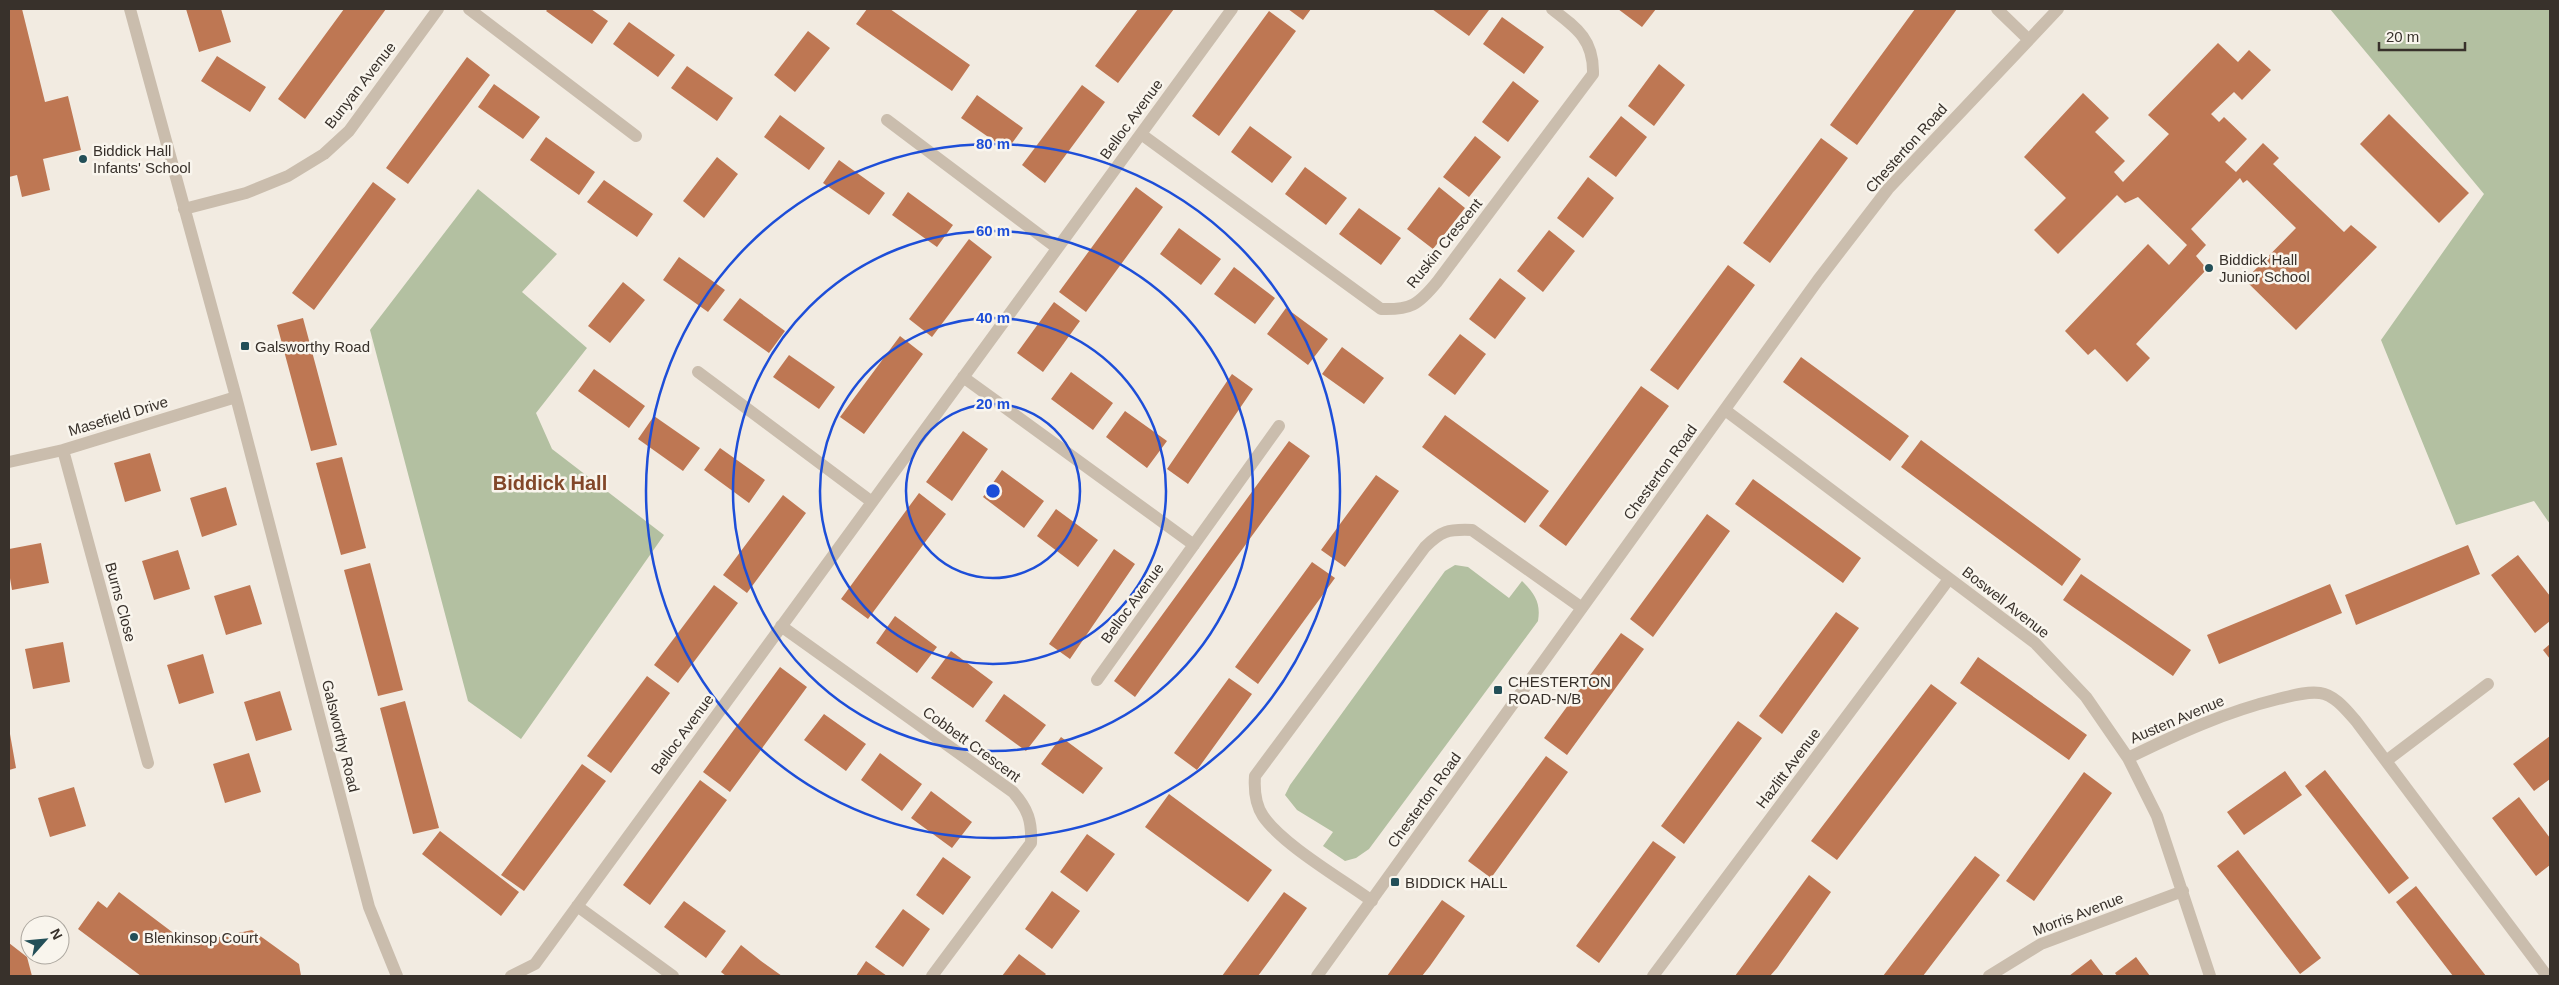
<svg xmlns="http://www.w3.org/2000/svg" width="2559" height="985" font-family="Helvetica,sans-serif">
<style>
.green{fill:#b3c0a1}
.building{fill:#be7753}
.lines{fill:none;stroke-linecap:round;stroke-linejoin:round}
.minor{stroke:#cabdad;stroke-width:12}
.ring{fill:none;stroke:#1d4ed8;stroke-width:2.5}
.poi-dot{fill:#234f58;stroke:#f9f5ed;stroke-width:2}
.labels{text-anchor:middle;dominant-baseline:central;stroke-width:5;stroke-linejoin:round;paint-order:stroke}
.street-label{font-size:15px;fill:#38312b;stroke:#f9f5ed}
.poi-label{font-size:15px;fill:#38312b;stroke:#f9f5ed;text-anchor:start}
.district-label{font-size:20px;font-weight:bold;fill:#824729;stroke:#f9f5ed}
.centre{fill:#1d4ed8;stroke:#f9f5ed;stroke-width:2.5}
.ring-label{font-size:15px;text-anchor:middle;font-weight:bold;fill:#1d4ed8;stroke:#f9f5ed;stroke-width:5;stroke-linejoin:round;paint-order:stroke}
</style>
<rect width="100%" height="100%" fill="#f2ebe1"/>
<path class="green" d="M 2330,9 L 2550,9 L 2550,524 L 2534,501 L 2456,525 L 2381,340 L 2484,194 Z
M 478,189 L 557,254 L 522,292 L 587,348 L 536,413 L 552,449 L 664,535 L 521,739 L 468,701 L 370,330 Z
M 1455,565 L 1468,567 L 1509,598 L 1522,581 C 1535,594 1541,603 1538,621 L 1369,849 L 1356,858 L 1345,861 L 1323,846 L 1333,832 L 1297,810 L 1285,795 L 1290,785 L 1445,571 Z"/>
<path class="building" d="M 9,9 L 22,9 L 45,102 L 68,96 L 81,150 L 43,159 L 50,190 L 22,197 L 17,175 L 9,177 Z
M 186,9 L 221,9 L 231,42 L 199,52 Z
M 344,9 L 386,9 L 305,119 L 278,99 Z
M 548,9 L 591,9 L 608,21 L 592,44 L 546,11 Z
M 867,9 L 890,9 L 970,65 L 952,91 L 856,24 Z
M 1138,9 L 1174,9 L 1118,83 L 1095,66 Z
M 1288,9 L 1311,9 L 1303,20 Z
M 1432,9 L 1487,9 L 1489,10 L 1469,36 Z
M 1618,9 L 1656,9 L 1642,27 Z
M 1915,9 L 1957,9 L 1857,145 L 1830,125 Z
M 1269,11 L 1296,31 L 1219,136 L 1192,116 Z
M 1502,17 L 1544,47 L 1524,74 L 1483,44 Z
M 629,22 L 675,55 L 658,77 L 613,44 Z
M 808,31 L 830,48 L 795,92 L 774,75 Z
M 2218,43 L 2238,62 L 2249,50 L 2271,70 L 2242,100 L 2234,92 L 2211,114 L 2219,122 L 2224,117 L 2247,139 L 2225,162 L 2236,172 L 2263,143 L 2279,158 L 2273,164 L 2344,232 L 2351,225 L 2377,247 L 2296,330 L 2245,280 L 2296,228 L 2247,180 L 2243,183 L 2240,178 L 2191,229 L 2206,245 L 2196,256 L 2207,269 L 2136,344 L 2150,358 L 2127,382 L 2095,349 L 2088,355 L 2065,331 L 2148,244 L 2169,265 L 2187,245 L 2138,197 L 2125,203 L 2117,195 L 2058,254 L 2034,230 L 2066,198 L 2024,157 L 2083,93 L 2109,118 L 2095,132 L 2125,161 L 2114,172 L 2123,182 L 2169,134 L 2148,115 Z
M 217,56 L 266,87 L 250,112 L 201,81 Z
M 467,57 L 490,75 L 408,184 L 386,168 Z
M 1659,64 L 1685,85 L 1654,126 L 1628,106 Z
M 687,66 L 733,98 L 717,121 L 671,88 Z
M 1513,81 L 1539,101 L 1508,142 L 1482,122 Z
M 494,84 L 540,117 L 523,139 L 478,107 Z
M 1082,85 L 1105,102 L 1045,183 L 1022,165 Z
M 977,95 L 1023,128 L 1007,150 L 961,118 Z
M 2389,114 L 2469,193 L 2439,223 L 2360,144 Z
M 780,115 L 825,148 L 809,170 L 764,137 Z
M 1621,116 L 1647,137 L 1616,177 L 1589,157 Z
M 1250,126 L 1292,157 L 1272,183 L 1231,152 Z
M 1475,136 L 1501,157 L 1469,197 L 1443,177 Z
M 546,137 L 595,172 L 579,195 L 530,160 Z
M 1821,138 L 1848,158 L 1770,263 L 1743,243 Z
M 717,157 L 738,174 L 704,218 L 683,201 Z
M 839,160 L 885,193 L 869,215 L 823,183 Z
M 1305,167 L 1347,198 L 1326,225 L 1285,194 Z
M 1588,177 L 1614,198 L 1583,238 L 1557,218 Z
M 604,180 L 653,214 L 637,237 L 587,202 Z
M 373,182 L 396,199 L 314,310 L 292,293 Z
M 1136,187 L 1163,207 L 1086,312 L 1059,292 Z
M 1439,187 L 1465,208 L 1433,249 L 1407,229 Z
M 908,192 L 953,225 L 937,247 L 892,215 Z
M 1359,208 L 1401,238 L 1381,265 L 1339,234 Z
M 1179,228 L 1221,259 L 1201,285 L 1160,254 Z
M 1549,230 L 1575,251 L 1543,292 L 1517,271 Z
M 969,239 L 992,257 L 932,337 L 909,319 Z
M 679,257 L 725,290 L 708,312 L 663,280 Z
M 1728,265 L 1755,285 L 1678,390 L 1650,370 Z
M 1234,267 L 1275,298 L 1255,324 L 1214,294 Z
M 1500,278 L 1526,298 L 1495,339 L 1469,319 Z
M 623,282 L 645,300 L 610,343 L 588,326 Z
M 740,298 L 785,331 L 769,353 L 723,320 Z
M 1054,302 L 1080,321 L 1043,372 L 1017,353 Z
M 1286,308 L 1328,339 L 1308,365 L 1267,334 Z
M 303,318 L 337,445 L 311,451 L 277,325 Z
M 1460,334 L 1486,354 L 1455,395 L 1428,375 Z
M 900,336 L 923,354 L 864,434 L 840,417 Z
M 1342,347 L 1384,378 L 1364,404 L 1322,374 Z
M 789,355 L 835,387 L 819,409 L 773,377 Z
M 1801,357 L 1909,436 L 1890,461 L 1783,382 Z
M 594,369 L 645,406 L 629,428 L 578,391 Z
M 1071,372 L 1113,403 L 1093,430 L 1051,399 Z
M 1232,374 L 1253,389 L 1188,484 L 1167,469 Z
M 1641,386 L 1669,406 L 1566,546 L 1539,526 Z
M 1125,411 L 1167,441 L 1147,468 L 1106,437 Z
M 1445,415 L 1549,491 L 1525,523 L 1422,447 Z
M 654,416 L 700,448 L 683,471 L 638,439 Z
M 963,431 L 988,449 L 952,501 L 926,482 Z
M 1921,440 L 2081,559 L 2062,586 L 1901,467 Z
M 1289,441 L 1310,456 L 1135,697 L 1114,681 Z
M 720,448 L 765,480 L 749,503 L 704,470 Z
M 150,453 L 161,491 L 125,502 L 114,463 Z
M 342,457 L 366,548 L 341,555 L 316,463 Z
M 1002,470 L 1044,501 L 1024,528 L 983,497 Z
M 1376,475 L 1399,491 L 1345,567 L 1321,550 Z
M 1753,479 L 1861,558 L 1843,583 L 1735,504 Z
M 226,487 L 237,525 L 202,537 L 190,498 Z
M 919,493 L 946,514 L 868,619 L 841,599 Z
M 783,495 L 806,513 L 747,593 L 723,575 Z
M 1056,509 L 1098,540 L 1078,567 L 1037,536 Z
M 1707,514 L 1730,531 L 1653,637 L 1630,619 Z
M 41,543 L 49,583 L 12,590 L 9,572 L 9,549 Z
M 2468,545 L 2480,574 L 2356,625 L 2345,595 Z
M 1114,549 L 1135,564 L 1070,659 L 1049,644 Z
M 178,550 L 190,589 L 154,600 L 142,561 Z
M 2518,555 L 2550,596 L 2550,621 L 2535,633 L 2491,575 Z
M 1312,562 L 1335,578 L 1258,684 L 1235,667 Z
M 370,563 L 403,690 L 378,696 L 344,570 Z
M 2081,574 L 2191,650 L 2173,676 L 2063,600 Z
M 2330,584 L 2342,613 L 2219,664 L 2207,635 Z
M 250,585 L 262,624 L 226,635 L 214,596 Z
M 714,585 L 738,603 L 678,683 L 654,665 Z
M 1836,612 L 1859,628 L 1782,734 L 1759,716 Z
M 895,616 L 937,647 L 917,673 L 876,643 Z
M 1621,633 L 1644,649 L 1567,755 L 1544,738 Z
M 63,642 L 70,682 L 33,689 L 25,649 Z
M 2550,644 L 2550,659 L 2543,650 Z
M 951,651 L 993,682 L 973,708 L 931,678 Z
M 203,654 L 214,693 L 179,704 L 167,665 Z
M 1978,657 L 2087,735 L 2069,760 L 1960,683 Z
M 780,667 L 807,687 L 730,792 L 703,772 Z
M 647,676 L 670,693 L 611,773 L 587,756 Z
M 1229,678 L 1252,694 L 1197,770 L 1174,753 Z
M 1931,684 L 1957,703 L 1837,860 L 1811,841 Z
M 280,691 L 292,730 L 256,741 L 244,702 Z
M 1004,694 L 1046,725 L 1026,751 L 985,721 Z
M 405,701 L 439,828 L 413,834 L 380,708 Z
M 824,714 L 866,744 L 846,771 L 804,740 Z
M 1738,721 L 1762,738 L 1684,844 L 1661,826 Z
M 10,734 L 16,768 L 9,770 L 9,735 Z
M 2550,736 L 2550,779 L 2534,791 L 2513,764 Z
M 1061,737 L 1103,768 L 1083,794 L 1041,764 Z
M 249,753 L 261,792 L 225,803 L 213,764 Z
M 880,753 L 922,784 L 902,811 L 861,780 Z
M 1546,756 L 1568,772 L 1491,878 L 1468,861 Z
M 582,764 L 606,781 L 524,891 L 501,875 Z
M 2325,770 L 2409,878 L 2389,894 L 2305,786 Z
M 2285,771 L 2302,795 L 2244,835 L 2227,812 Z
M 2084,772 L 2112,793 L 2034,901 L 2006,881 Z
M 700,780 L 727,800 L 650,905 L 623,885 Z
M 74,787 L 86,826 L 50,837 L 38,798 Z
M 931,791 L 972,822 L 952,848 L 911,818 Z
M 1169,794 L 1272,870 L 1248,902 L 1145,827 Z
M 2519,797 L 2550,838 L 2550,865 L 2536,876 L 2492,818 Z
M 440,831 L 519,892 L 501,916 L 422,854 Z
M 1087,834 L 1115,854 L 1087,892 L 1060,872 Z
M 1653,841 L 1676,857 L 1599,963 L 1576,946 Z
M 2238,850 L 2321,958 L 2300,974 L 2217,866 Z
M 1975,856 L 2000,875 L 1923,976 L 1883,976 Z
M 943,857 L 971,877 L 943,915 L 916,895 Z
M 1809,875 L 1831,892 L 1777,968 L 1770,976 L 1735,976 Z
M 2416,886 L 2486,976 L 2453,976 L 2396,902 Z
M 1052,891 L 1080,911 L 1052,949 L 1025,929 Z
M 119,892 L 188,944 L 252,930 L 299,964 L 301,976 L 141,976 L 78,929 L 98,901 L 107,908 Z
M 1284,892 L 1307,908 L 1272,957 L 1258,976 L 1222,976 Z
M 1442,900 L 1465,916 L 1430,966 L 1422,976 L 1387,976 Z
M 684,901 L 726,931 L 706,958 L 664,927 Z
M 903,909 L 930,929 L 903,967 L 875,947 Z
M 9,943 L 27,957 L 32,976 L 9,976 Z
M 741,945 L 761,961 L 782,976 L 726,976 L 721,972 Z
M 1019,954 L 1046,974 L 1044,976 L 1002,976 Z
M 2136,957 L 2150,976 L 2117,976 L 2115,973 Z
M 2091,959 L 2104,976 L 2069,976 Z
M 866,961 L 887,976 L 856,976 Z"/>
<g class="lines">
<path class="minor" d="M 130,9 L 236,397 L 369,907 L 397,976
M 469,9 L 636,136
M 1997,9 L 2028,39
M 887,120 L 1057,248
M 1141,134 L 1381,309 C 1411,310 1418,305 1437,282 L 1593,74 C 1594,40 1577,28 1552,9
M 184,209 L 246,193 L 288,176 L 324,154 L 349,131 L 438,9
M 698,372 L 872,502
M 963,377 L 1194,545
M 1725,410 L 2035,643 L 2086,697 L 2128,758 L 2157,816 L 2210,976
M 63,450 L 148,763
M 9,462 L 63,450 L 236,397
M 781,626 L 1013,792 C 1028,809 1032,821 1031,843 L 932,976
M 1097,680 L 1279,426
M 2128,758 C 2177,734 2225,712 2278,699 C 2291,696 2307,691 2320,693 C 2335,695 2347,711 2356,721 L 2547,976
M 2386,761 L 2488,684
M 1372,901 C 1342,879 1283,845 1263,816 C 1255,804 1254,790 1255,776 L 1425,547 C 1441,531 1448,529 1472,530 L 1582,608
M 577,906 L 673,976
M 511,976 L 535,964 L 1232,9
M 1317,976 L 1818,280 L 1888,189 L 2058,9
M 1653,976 L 1949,579
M 1989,976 L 2041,944 L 2183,891"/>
</g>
<g class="ring">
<circle cx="993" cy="491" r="87"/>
<circle cx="993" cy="491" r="173"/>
<circle cx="993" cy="491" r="260"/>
<circle cx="993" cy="491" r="347"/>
</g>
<g class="poi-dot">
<circle cx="83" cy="159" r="5"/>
<circle cx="2209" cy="268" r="5"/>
<rect x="240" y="341" width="10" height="10" rx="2.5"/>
<rect x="1493" y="685" width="10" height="10" rx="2.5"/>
<rect x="1390" y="877" width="10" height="10" rx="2.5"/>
<circle cx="134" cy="937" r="5"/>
</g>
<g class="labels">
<g class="street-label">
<text transform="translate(360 85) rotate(-52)">Bunyan Avenue</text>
<text transform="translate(1131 119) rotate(-54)">Belloc Avenue</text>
<text transform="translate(1906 148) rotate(-48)">Chesterton Road</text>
<text transform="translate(1444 243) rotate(-51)">Ruskin Crescent</text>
<text transform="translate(118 416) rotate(-17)">Masefield Drive</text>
<text transform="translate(1660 472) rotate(-54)">Chesterton Road</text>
<text transform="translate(121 602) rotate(75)">Burns Close</text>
<text transform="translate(2006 602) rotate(38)">Boswell Avenue</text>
<text transform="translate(1132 603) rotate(-54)">Belloc Avenue</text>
<text transform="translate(2177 719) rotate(-23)">Austen Avenue</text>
<text transform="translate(682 734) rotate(-54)">Belloc Avenue</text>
<text transform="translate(341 736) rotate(76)">Galsworthy Road</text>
<text transform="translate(972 744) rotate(36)">Cobbett Crescent</text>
<text transform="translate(1788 768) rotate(-53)">Hazlitt Avenue</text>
<text transform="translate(1424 800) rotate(-54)">Chesterton Road</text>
<text transform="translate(2078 914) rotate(-21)">Morris Avenue</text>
</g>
<g class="poi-label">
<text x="93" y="150">Biddick Hall<tspan x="93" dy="17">Infants' School</tspan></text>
<text x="2219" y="259">Biddick Hall<tspan x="2219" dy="17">Junior School</tspan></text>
<text x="255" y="346">Galsworthy Road</text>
<text x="1508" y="681">CHESTERTON<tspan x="1508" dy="17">ROAD-N/B</tspan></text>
<text x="1405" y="882">BIDDICK HALL</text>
<text x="144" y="937">Blenkinsop Court</text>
</g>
<g class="district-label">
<text x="550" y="483">Biddick Hall</text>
</g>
</g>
<circle cx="993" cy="491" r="8" class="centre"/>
<g class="ring-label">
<text x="993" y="149">80 m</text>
<text x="993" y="236">60 m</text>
<text x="993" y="323">40 m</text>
<text x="993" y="409">20 m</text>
</g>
<rect width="2559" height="985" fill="none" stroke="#38312b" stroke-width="20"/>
<g transform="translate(45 940) rotate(63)"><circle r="24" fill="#f9f5ed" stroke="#aca79f"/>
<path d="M0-4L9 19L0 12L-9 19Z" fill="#234f58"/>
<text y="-8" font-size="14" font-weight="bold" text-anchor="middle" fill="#38312b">N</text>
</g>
<path d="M2379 42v8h86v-8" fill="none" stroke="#38312b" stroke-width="2.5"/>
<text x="2386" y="42" font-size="15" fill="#38312b" stroke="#f9f5ed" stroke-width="4" paint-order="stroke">20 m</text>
</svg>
